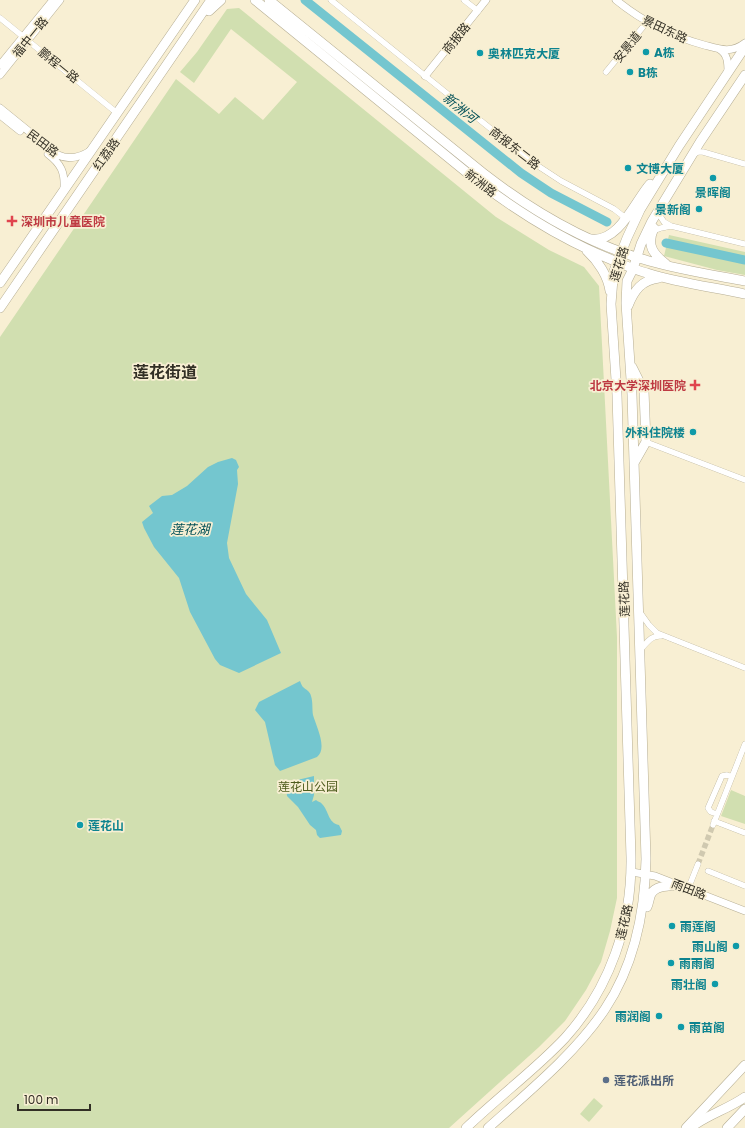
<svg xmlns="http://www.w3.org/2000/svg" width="745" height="1128" font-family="Poppins,'Noto Sans SC',sans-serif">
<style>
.green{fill:#d1dfb0}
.water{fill:#74c6cf}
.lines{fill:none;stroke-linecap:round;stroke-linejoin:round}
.river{stroke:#74c6cf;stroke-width:9}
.minor-tunnel{stroke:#d0c9b0;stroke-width:5.5;stroke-dasharray:5.5 3;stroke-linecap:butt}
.minor-casing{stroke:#b6ae94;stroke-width:6}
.tertiary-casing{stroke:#b6ae94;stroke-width:8}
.primary-casing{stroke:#b6ae94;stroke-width:10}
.trunk-casing{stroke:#b6ae94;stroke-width:10}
.minor{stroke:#fff;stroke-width:5.5}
.tertiary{stroke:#fff;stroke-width:7}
.primary{stroke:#fff;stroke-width:9}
.trunk{stroke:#fff;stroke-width:9}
.culture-dot{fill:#0f9aa8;stroke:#f8efd3;stroke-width:1.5}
.health-dot{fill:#e0444e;stroke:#f8efd3;stroke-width:1.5}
.service-dot{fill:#5c6f8a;stroke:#f8efd3;stroke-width:1.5}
.labels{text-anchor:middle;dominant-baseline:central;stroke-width:3.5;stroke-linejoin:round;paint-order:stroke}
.street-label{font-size:12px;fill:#322f25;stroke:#f8efd3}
.culture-label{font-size:12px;font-weight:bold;fill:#0d838f;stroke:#f8efd3;text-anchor:start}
.health-label{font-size:12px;font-weight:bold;fill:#be3a42;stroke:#f8efd3;text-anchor:start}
.park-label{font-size:12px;fill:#4d5b1c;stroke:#f8efd3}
.service-label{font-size:12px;font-weight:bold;fill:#4e5e75;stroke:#f8efd3;text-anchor:start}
.water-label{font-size:13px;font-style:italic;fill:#025057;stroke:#f8efd3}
.district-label{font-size:16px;font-weight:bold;fill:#322f25;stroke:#f8efd3}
</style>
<rect width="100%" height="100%" fill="#f8efd3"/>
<path class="green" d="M 239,8 L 496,217 L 549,250 L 584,267 L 599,286 L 617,637 L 617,898 L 610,931 L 601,962 L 586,990 L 565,1021 L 539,1047 L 449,1128 L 0,1128 L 0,337 L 176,79 L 219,114 L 235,97 L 263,120 L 297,82 L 231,29 L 194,83 L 180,72 L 197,52 L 227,9 Z
M 669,235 L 745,252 L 745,275 L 717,270 L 664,256 Z
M 731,790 L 745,796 L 745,824 L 721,816 Z
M 594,1098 L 603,1106 L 589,1122 L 580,1114 Z"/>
<path class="water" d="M 232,458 L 236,460 L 239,467 L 237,470 L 238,484 L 227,543 L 229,558 L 246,594 L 267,620 L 281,653 L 239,673 L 220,665 L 215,659 L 190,612 L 179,578 L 154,547 L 144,528 L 142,522 L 153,513 L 149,506 L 162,496 L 172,495 L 187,486 L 208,467 L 218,462 Z
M 300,681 C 300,681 302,686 303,687 C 306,690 310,691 311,696 C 313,702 312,709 313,715 C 316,726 328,748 317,757 L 280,771 L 275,765 L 265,722 L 255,710 L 259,702 Z
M 314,776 L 314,795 L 312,802 L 316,800 C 318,802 321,802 322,804 C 329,811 328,823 339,825 L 342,831 L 341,835 L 320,838 L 317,835 L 316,830 L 310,825 L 298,807 L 287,796 L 286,785 L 289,782 Z"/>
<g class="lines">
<path class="river" d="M 305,0 L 521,173 L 551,193 L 607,222
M 666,243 L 745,260"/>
<path class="minor-tunnel" d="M 698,864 L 713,825"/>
<g class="minor-casing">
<path id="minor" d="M 331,0 L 532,162 L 561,181 L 614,209 L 623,216 L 623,222
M 464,0 L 478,11
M 0,18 L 117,113
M 606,72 L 647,22
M 694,154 L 698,152 L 703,152 L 745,164
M 660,216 L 664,222 L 671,226 L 745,244
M 653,231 L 661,228 L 671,226
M 646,442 L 745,480
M 639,611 L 649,625 L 657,633 L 745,668
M 640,650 C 647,643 651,635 661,636
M 717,814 L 711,812 L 708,808 L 722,776 L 727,775 L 732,777
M 714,821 L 745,833
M 713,825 L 745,744
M 708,871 L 745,886
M 688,889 L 698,864"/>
</g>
<g class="tertiary-casing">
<path id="tertiary" d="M 616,0 C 643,22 671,36 704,45 C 719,49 731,54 745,43
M 719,49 C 728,54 728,63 728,73
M 0,65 L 53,0
M 0,75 L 60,0
M 425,76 L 486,0
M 0,108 L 58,155 C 69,160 79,158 90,151
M 0,115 L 20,131
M 48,154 C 61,164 65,172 64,189
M 632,872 L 655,876 L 745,911"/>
</g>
<g class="primary-casing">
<path id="primary" d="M 255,0 L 476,180 C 518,212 561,239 610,259 C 622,264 634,270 647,273 C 679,283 712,287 745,294
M 269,0 L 483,173 C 532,211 588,244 649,261 C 681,270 713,275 745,281
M 209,11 L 221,0
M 654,228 C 646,245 653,254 666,264
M 591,239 C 619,243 635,201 650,184
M 587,251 C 598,261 608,276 610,291
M 0,283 L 195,0
M 628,306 C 634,290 642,280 659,278
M 0,308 L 211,0
M 632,367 L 644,391 L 646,442 L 634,463
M 647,907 C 649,903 649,898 651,894 C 656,885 670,886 679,885
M 466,1128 C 498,1097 535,1070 565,1038 C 610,988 632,924 631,857 L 617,395 L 611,304 L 613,279 L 614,271 L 627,238 L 640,210 L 679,146 L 745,47
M 488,1128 C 527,1093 576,1053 605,1009 C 635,964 645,912 646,859 L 632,395 L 626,303 L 627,281 L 633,269 L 641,244 L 652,221 L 700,142 L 745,75
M 686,1128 L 745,1065"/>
</g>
<g class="trunk-casing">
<path id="trunk" d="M 690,1128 C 707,1115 728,1109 745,1097
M 727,1128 L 745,1109"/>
</g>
<use href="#minor" class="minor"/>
<use href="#tertiary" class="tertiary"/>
<use href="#primary" class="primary"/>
<use href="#trunk" class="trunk"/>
</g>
<g class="culture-dot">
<circle cx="646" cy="52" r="4"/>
<circle cx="480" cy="53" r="4"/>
<circle cx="630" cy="72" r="4"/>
<circle cx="628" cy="168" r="4"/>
<circle cx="713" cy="178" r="4"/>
<circle cx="699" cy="209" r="4"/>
<circle cx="693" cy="432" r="4"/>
<circle cx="80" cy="825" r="4"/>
<circle cx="672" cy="926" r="4"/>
<circle cx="736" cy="946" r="4"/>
<circle cx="671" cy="963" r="4"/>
<circle cx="715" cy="984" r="4"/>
<circle cx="659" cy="1016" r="4"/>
<circle cx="681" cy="1027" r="4"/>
</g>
<g class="health-dot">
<path d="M10 215h4v4h4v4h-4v4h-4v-4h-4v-4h4z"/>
<path d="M693 379h4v4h4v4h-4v4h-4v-4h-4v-4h4z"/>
</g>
<circle class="service-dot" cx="606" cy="1080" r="4"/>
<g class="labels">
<g class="street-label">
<text transform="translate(665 29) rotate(25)">景田东路</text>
<text transform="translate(30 37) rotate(-51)">福中一路</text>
<text transform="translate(456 38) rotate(-51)">商报路</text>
<text transform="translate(627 47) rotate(-51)">安景道</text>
<text transform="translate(59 65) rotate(39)">鹏程一路</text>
<text transform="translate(43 143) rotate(37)">民田路</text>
<text transform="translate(515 148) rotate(38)">商报东二路</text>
<text transform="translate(106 154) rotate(-55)">红荔路</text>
<text transform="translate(481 183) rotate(38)">新洲路</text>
<text transform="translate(619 264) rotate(-73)">莲花路</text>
<text transform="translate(624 599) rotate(-92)">莲花路</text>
<text transform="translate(689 889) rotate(21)">雨田路</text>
<text transform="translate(624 922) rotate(-77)">莲花路</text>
</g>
<g class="culture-label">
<text x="654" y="52">A栋</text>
<text x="488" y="53">奥林匹克大厦</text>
<text x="638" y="72">B栋</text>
<text x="636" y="168">文博大厦</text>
<text x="713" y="192" text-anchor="middle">景晖阁</text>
<text x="691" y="209" text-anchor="end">景新阁</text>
<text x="685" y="432" text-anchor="end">外科住院楼</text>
<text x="88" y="825">莲花山</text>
<text x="680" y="926">雨莲阁</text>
<text x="728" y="946" text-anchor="end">雨山阁</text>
<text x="679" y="963">雨雨阁</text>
<text x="707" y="984" text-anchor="end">雨壮阁</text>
<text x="651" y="1016" text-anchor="end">雨润阁</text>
<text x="689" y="1027">雨苗阁</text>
</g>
<g class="health-label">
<text x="21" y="221">深圳市儿童医院</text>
<text x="686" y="385" text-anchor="end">北京大学深圳医院</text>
</g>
<g class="park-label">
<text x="308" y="786">莲花山公园</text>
</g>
<g class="service-label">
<text x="614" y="1080">莲花派出所</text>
</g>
<g class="water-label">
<text transform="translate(460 108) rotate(39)">新洲河</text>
<text x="190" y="529">莲花湖</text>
</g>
<g class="district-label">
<text x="165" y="372">莲花街道</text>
</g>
</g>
<path d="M18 1104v6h72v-6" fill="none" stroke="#322f25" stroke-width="2"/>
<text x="24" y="1104" font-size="12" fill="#322f25" stroke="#f8efd3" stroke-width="3" paint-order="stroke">100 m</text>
</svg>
